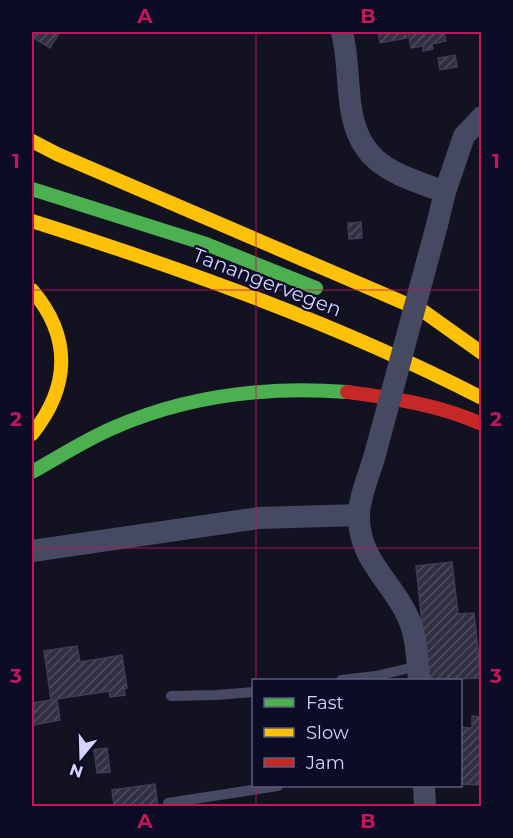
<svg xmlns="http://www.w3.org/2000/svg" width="513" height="838" font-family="Montserrat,sans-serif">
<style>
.building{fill:url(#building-hatch);stroke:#3e3d55;stroke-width:1.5}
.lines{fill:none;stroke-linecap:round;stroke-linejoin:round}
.lane{stroke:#464962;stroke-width:10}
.street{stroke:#464962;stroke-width:22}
.fast{stroke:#4caf50;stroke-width:14}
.slow{stroke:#ffc107;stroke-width:14}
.jam{stroke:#c62828;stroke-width:14}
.street-bridge{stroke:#464962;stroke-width:22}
.grid{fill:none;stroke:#c2185b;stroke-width:1.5;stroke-opacity:0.55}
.labels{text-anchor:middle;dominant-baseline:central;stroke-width:4.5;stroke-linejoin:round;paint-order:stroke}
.street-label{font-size:20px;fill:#d2d4ff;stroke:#0d0c26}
.neatline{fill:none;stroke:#c2185b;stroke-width:2}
.grid-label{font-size:20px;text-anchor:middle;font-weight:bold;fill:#c2185b}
</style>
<defs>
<pattern id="building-hatch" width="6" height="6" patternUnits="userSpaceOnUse" patternTransform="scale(1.5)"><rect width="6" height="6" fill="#313043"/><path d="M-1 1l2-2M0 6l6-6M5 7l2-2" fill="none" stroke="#4e4d5f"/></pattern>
</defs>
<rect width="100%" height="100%" fill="#131220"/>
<path class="building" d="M 32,32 L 60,32 L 50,48 L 32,37 Z
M 378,32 L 406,32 L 407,38 L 380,43 Z
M 408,32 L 444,32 L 446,41 L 432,44 L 433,49 L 423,51 L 423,46 L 411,48 Z
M 455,55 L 457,67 L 440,70 L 438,58 Z
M 361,222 L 362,238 L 349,239 L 348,223 Z
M 452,562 L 458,614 L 474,613 L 481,678 L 428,680 L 416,566 Z
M 77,646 L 80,662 L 122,655 L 127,688 L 124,689 L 125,695 L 110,697 L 109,691 L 51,700 L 44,651 Z
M 57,699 L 60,720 L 33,725 L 32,703 Z
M 472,716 L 482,717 L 482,785 L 460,784 L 460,727 L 472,728 Z
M 107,748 L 110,772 L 97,773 L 94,750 Z
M 155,784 L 158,806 L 114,806 L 112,790 Z"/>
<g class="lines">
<path class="lane" d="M 341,680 L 376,676 L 418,666
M 171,696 L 216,695 L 254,692
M 168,803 L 278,786"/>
<path class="street" d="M 342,32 C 347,52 347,70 349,91 C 354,162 386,171 445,192
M 437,225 L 445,192 L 464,136 L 482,117
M 374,458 C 369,474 359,499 359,515 C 358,560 392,581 408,617 C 417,637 417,659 419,680
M 32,551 L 259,518 L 359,515
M 424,786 L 425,806"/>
<path class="fast" d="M 32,189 L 206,244 L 316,288
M 32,472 C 59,457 85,440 113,428 C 188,395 266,386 347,392"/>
<path class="slow" d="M 32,141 L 57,154 L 423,311 L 482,353
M 32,221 C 186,270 338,324 482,398
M 32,290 C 72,337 70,387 32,434"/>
<path class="jam" d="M 347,392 C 394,398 439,405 482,424"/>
<path class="street-bridge" d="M 374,458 L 437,225"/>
</g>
<path class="grid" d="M 256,32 L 256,680M 32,290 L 482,290M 32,548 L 482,548M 256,786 L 256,806"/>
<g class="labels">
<g class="street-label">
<text transform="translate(267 282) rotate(21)">Tanangervegen</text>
</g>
</g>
<rect width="513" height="838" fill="none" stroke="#0d0c26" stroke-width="66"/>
<rect x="252" y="679" width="210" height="108" fill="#0d0c26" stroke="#5c5c7d" stroke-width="1.5"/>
<rect x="264" y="698" width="30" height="9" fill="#4caf50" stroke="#5c5c7d" stroke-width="1.5"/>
<text x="306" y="709" font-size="18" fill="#d2d4ff">Fast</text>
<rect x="264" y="728" width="30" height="9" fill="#ffc107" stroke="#5c5c7d" stroke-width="1.5"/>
<text x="306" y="739" font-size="18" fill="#d2d4ff">Slow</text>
<rect x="264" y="758" width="30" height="9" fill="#c62828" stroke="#5c5c7d" stroke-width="1.5"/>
<text x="306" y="769" font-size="18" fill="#d2d4ff">Jam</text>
<g transform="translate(81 757) rotate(199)" stroke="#0d0c26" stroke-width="4.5" paint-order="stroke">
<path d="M0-4.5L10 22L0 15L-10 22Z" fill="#d2d4ff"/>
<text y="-9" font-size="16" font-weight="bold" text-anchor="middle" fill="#d2d4ff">N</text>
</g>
<rect x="33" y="33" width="447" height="772" class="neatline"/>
<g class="grid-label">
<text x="145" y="23">A</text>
<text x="368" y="23">B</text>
<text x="16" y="168">1</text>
<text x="496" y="168">1</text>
<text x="16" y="426">2</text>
<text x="496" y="426">2</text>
<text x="16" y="683">3</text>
<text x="496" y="683">3</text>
<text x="145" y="828">A</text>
<text x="368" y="828">B</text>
</g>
</svg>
